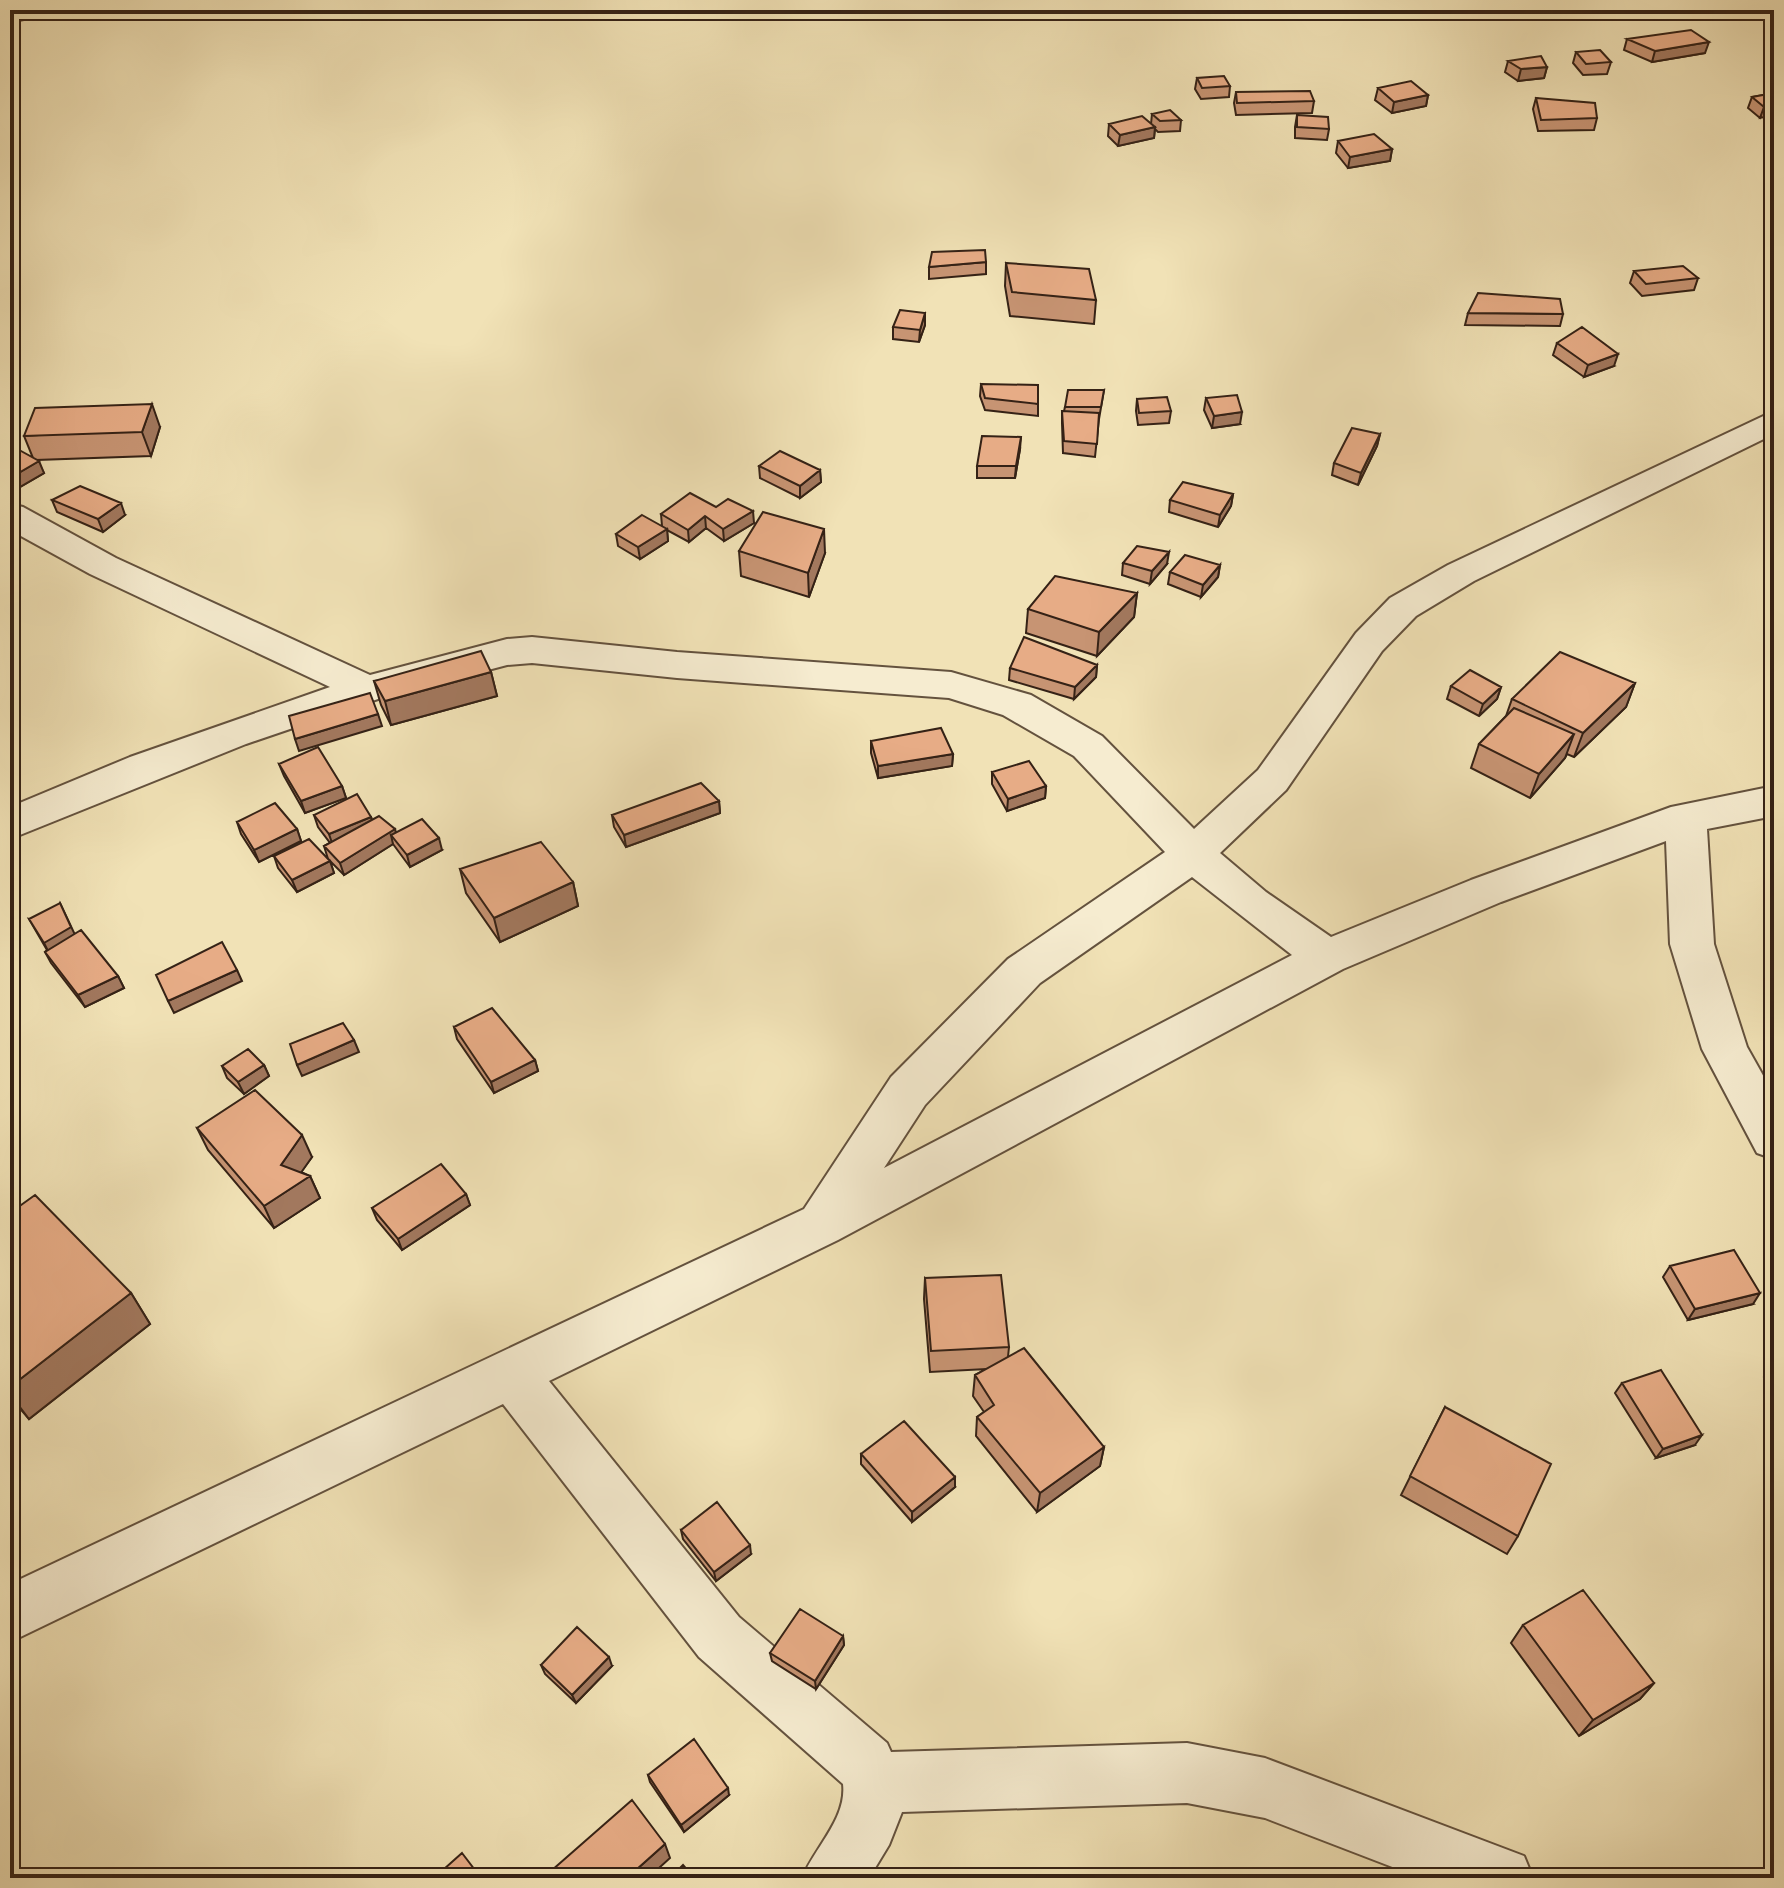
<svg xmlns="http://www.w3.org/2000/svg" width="1784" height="1888" font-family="'EB Garamond',serif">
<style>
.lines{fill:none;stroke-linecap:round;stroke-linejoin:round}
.street-casing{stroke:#64523e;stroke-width:4}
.street{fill:#f6ecd0;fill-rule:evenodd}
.wall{fill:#c79473;stroke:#352216;stroke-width:2}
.shaded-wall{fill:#a2785e;stroke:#352216;stroke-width:2}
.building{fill:#e7ac86;stroke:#352216;stroke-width:2}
</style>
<rect width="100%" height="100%" fill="#f1e2b6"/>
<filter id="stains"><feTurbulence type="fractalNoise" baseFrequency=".0025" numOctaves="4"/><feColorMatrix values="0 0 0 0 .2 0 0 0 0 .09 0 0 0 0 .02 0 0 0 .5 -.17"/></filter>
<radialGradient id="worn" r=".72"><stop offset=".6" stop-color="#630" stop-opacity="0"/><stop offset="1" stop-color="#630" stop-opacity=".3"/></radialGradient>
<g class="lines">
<g class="street-casing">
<path id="street" d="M 10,10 L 46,10 L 42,15 L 10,22 Z
M 1774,411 L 1774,434 L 1474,581 L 1416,616 L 1382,651 L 1286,790 L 1220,853 L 1266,892 L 1331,937 L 1471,880 L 1671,807 L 1774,786 L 1774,816 L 1707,829 L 1714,944 L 1747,1047 L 1774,1095 L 1774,1159 L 1757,1153 L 1702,1049 L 1670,944 L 1666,841 L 1501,902 L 1343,969 L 838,1240 L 549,1381 L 739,1617 L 887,1743 L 891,1752 L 1187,1743 L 1265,1758 L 1524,1856 L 1533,1878 L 1421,1878 L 1265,1818 L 1187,1803 L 902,1812 L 889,1845 L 869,1878 L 802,1878 C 815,1847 847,1818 843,1784 L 699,1657 L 503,1404 L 10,1642 L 10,1584 L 804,1209 L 891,1077 L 1008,959 L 1165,852 L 1074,756 L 1003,715 L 949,698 L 677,678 L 532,663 L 507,665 L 378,699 L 246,744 L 10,839 L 10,807 L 130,757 L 330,687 L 90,574 L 10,530 L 10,504 L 23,507 L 116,558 L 370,675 L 507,639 L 532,637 L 677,652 L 951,672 L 1031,695 L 1102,736 L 1194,829 L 1258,770 L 1356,633 L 1390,598 L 1448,565 ZM 1192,877 L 1292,955 L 884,1168 L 925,1105 L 1040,983 Z"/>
</g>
<use href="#street" class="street"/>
</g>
<path class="wall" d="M 1627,39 L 1705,53 L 1652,62 L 1624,50 Z
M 1576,52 L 1611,62 L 1607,74 L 1583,75 L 1573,63 Z
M 1508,61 L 1547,67 L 1544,78 L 1518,81 L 1505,72 Z
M 1197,78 L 1230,86 L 1229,97 L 1201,99 L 1195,89 Z
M 1378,88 L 1428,95 L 1426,106 L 1392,113 L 1375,100 Z
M 1236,92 L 1314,101 L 1312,113 L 1236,115 L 1234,103 Z
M 1774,93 L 1760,118 L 1748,108 L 1752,97 Z
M 1536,98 L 1597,118 L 1594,130 L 1538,131 L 1533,109 Z
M 1152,114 L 1181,120 L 1180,131 L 1158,132 L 1155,129 L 1154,138 L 1118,146 L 1108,136 L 1109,124 L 1151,124 Z
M 1297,115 L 1329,129 L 1327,140 L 1295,138 L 1295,127 Z
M 1338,141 L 1392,149 L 1390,161 L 1348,168 L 1336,153 Z
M 986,262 L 986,274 L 929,279 L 929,267 Z
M 1006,263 L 1096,300 L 1094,324 L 1010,316 L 1005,286 Z
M 1634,271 L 1698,278 L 1694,290 L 1642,296 L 1630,283 Z
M 925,313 L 925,325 L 919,342 L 893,339 L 893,327 Z
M 1468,313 L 1563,314 L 1560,326 L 1465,325 Z
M 1557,343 L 1614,366 L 1584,377 L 1553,355 Z
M 981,384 L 1038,404 L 1038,416 L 985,410 L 980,396 Z
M 1104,390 L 1099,419 L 1095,457 L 1063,453 L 1062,423 L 1062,411 L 1064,411 L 1065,407 Z
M 1206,398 L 1240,424 L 1212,428 L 1204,410 Z
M 1137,399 L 1171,411 L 1169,423 L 1138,425 L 1136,411 Z
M 160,427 L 151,456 L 37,460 L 44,473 L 13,491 L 10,489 L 10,447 L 33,458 L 24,436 Z
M 1380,434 L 1377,446 L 1358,485 L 1332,475 L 1334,463 Z
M 1020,449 L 1015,478 L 977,478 L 977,466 Z
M 759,466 L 820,470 L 821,482 L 800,498 L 760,478 Z
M 1233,494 L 1231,506 L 1218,527 L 1169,512 L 1170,500 Z
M 52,500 L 125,515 L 103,532 L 57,512 Z
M 716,507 L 754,523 L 724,541 L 706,528 L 689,542 L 667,530 L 668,541 L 640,559 L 618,546 L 616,534 L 662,526 L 661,514 Z
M 739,551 L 825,553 L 809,597 L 741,576 Z
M 1123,563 L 1167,564 L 1150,584 L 1122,575 Z
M 1220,565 L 1218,577 L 1201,597 L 1168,584 L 1170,572 Z
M 1137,593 L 1134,617 L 1097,656 L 1026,633 L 1028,609 Z
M 1097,665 L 1096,677 L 1074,699 L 1009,680 L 1010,668 Z
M 491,672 L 497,696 L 391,725 L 381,705 L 374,681 Z
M 1635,683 L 1626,707 L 1574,757 L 1567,754 L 1565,758 L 1530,798 L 1471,768 L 1479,744 L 1506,716 L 1512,699 Z
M 1451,686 L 1501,687 L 1497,699 L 1479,716 L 1447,699 Z
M 871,741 L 953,754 L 952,766 L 878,778 L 871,753 Z
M 279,764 L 342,786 L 346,798 L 305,813 L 284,776 Z
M 992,772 L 1046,786 L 1045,798 L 1007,811 L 992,784 Z
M 719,801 L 720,813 L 626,847 L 614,827 L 612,815 Z
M 314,815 L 371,817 L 372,820 L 396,832 L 442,850 L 410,867 L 393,844 L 344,875 L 328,859 L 324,846 L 330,843 L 318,827 Z
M 237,822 L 297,829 L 301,841 L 259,862 L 241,834 Z
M 274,856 L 330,861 L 334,873 L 297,892 L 278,868 Z
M 460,869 L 573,882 L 578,906 L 500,942 L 466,893 Z
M 29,919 L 75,934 L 118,976 L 124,988 L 85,1007 L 51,963 L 45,952 L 47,950 Z
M 454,1027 L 535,1060 L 538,1071 L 494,1093 L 457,1039 Z
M 264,1065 L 269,1076 L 244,1094 L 227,1078 L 222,1066 Z
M 197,1128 L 312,1157 L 301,1172 L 310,1176 L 320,1198 L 274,1228 L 208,1150 Z
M 466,1194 L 470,1205 L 402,1250 L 377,1220 L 372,1208 Z
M 10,1213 L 131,1293 L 150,1324 L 29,1419 L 10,1397 Z
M 1670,1266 L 1753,1304 L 1688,1320 L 1663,1277 Z
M 925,1278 L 1009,1347 L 1008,1357 L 1104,1447 L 1100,1466 L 1037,1512 L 976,1436 L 977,1417 L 984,1412 L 973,1396 L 975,1375 L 987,1369 L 930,1372 L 924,1299 Z
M 1774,1366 L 1774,1393 L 1764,1377 L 1772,1367 Z
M 1622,1383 L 1695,1445 L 1656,1458 L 1615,1393 Z
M 1445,1407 L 1518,1536 L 1507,1554 L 1401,1495 Z
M 861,1454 L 955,1487 L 912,1522 L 861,1464 Z
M 681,1530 L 751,1554 L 716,1581 L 683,1539 Z
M 1523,1625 L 1654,1683 L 1640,1699 L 1579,1736 L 1511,1643 Z
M 843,1636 L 844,1645 L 816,1689 L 772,1661 L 770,1653 Z
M 541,1665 L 612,1666 L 576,1703 L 545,1674 Z
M 648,1775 L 729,1795 L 684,1832 L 650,1782 Z"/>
<path class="shaded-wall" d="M 1709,42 L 1705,53 L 1652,62 L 1655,51 Z
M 1547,67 L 1544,78 L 1518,81 L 1521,69 Z
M 1428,95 L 1426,106 L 1392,113 L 1394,102 Z
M 1774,105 L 1774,115 L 1760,118 L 1764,107 Z
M 1155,127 L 1154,138 L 1118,146 L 1120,135 Z
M 1392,149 L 1390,161 L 1348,168 L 1350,157 Z
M 925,313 L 925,325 L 919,342 L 920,330 Z
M 1618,354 L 1614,366 L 1584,377 L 1588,365 Z
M 152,404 L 160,427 L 151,456 L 142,432 Z
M 1242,412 L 1240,424 L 1212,428 L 1214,416 Z
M 1380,434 L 1377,446 L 1358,485 L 1361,473 Z
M 1021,437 L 1020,449 L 1015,478 L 1016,466 Z
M 39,461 L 44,473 L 13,491 L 10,483 L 10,478 Z
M 820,470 L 821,482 L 800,498 L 800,486 Z
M 1233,494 L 1231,506 L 1218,527 L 1220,515 Z
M 121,503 L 125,515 L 103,532 L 98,519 Z
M 753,511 L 754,523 L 724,541 L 723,529 Z
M 705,516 L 706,528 L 689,542 L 688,530 Z
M 667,529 L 668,541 L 640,559 L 638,547 Z
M 824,529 L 825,553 L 809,597 L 808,573 Z
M 1169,552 L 1167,564 L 1150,584 L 1152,571 Z
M 1220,565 L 1218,577 L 1201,597 L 1203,585 Z
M 1137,593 L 1134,617 L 1097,656 L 1099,632 Z
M 1097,665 L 1096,677 L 1074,699 L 1075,687 Z
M 491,672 L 497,696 L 391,725 L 385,701 Z
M 1635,683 L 1626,707 L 1574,757 L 1583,733 Z
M 1501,687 L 1497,699 L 1479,716 L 1483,704 Z
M 378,714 L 382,726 L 299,751 L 295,739 Z
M 1574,734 L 1565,758 L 1530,798 L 1539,774 Z
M 953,754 L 952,766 L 878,778 L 878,766 Z
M 342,786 L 346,798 L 305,813 L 301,801 Z
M 1046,786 L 1045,798 L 1007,811 L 1008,799 Z
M 719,801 L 720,813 L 626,847 L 624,835 Z
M 371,817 L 374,829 L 333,846 L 329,834 Z
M 297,829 L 301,841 L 259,862 L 254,850 Z
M 395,829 L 398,841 L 391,835 L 393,844 L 344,875 L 340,863 Z
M 439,838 L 442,850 L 410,867 L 407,855 Z
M 330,861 L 334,873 L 297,892 L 292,880 Z
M 573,882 L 578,906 L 500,942 L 494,918 Z
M 60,903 L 77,939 L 50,955 L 44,943 Z
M 237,970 L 242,981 L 174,1013 L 168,1001 Z
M 118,976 L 124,988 L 85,1007 L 78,995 Z
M 354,1040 L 359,1052 L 302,1076 L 297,1065 Z
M 535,1060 L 538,1071 L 494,1093 L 491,1082 Z
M 264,1065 L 269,1076 L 244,1094 L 238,1082 Z
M 302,1135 L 312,1157 L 291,1187 L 281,1165 Z
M 310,1176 L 320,1198 L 274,1228 L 264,1206 Z
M 466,1194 L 470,1205 L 402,1250 L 398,1239 Z
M 131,1293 L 150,1324 L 29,1419 L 10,1394 L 10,1387 Z
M 1760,1293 L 1753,1304 L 1688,1320 L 1695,1309 Z
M 1702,1435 L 1695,1445 L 1656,1458 L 1663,1449 Z
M 1104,1447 L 1100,1466 L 1037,1512 L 1040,1493 Z
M 955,1477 L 955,1487 L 912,1522 L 912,1512 Z
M 750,1545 L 751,1554 L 716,1581 L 714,1572 Z
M 843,1636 L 844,1645 L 816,1689 L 815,1681 Z
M 609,1657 L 612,1666 L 576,1703 L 572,1695 Z
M 1654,1683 L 1640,1699 L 1579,1736 L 1593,1720 Z
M 728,1788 L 729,1795 L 684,1832 L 681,1825 Z
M 665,1844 L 670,1858 L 648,1878 L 627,1878 Z"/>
<path class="building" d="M 1691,30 L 1709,42 L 1655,51 L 1627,39 Z
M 1600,50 L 1611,62 L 1586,64 L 1576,52 Z
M 1541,56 L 1547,67 L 1521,69 L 1508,61 Z
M 1224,76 L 1230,86 L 1202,88 L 1197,78 Z
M 1411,81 L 1428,95 L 1394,102 L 1378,88 Z
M 1310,91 L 1314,101 L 1237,103 L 1236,92 Z
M 1774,93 L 1774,105 L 1764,107 L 1752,97 Z
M 1536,98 L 1595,103 L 1597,118 L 1541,120 Z
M 1170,110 L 1181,120 L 1160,121 L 1152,114 Z
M 1297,115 L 1328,117 L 1329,129 L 1297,127 Z
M 1142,116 L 1155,127 L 1120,135 L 1109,124 Z
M 1374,134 L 1392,149 L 1350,157 L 1338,141 Z
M 985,250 L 986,262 L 929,267 L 932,252 Z
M 1006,263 L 1089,269 L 1096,300 L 1012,292 Z
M 1683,266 L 1698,278 L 1646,284 L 1634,271 Z
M 1478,293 L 1560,299 L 1563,314 L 1468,313 Z
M 900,310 L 925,313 L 920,330 L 893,327 Z
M 1582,327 L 1618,354 L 1588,365 L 1557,343 Z
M 981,384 L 1038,385 L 1038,404 L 985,398 Z
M 1068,390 L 1104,390 L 1101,407 L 1065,407 Z
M 1237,395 L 1242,412 L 1214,416 L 1206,398 Z
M 1167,397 L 1171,411 L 1139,413 L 1137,399 Z
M 152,404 L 142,432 L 24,436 L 35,408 Z
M 1062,411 L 1099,413 L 1097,444 L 1064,441 Z
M 1352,428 L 1380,434 L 1361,473 L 1334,463 Z
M 982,436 L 1021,437 L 1016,466 L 977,466 Z
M 12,446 L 39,461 L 10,478 L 10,447 Z
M 780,451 L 820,470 L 800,486 L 759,466 Z
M 1183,482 L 1233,494 L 1220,515 L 1170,500 Z
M 80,486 L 121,503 L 98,519 L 52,500 Z
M 690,493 L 716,507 L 728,499 L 753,511 L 723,529 L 705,516 L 688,530 L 661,514 Z
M 763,512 L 824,529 L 808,573 L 739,551 Z
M 642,515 L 667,529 L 638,547 L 616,534 Z
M 1137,546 L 1169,552 L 1152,571 L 1123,563 Z
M 1185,555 L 1220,565 L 1203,585 L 1170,572 Z
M 1055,576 L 1137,593 L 1099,632 L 1028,609 Z
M 1024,637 L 1097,665 L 1075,687 L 1010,668 Z
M 481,651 L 491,672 L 385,701 L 374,681 Z
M 1560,652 L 1635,683 L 1583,733 L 1512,699 Z
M 1470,670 L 1501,687 L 1483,704 L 1451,686 Z
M 370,693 L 378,714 L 295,739 L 289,716 Z
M 1514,708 L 1574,734 L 1539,774 L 1479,744 Z
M 941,728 L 953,754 L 878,766 L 871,741 Z
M 318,747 L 342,786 L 301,801 L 279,764 Z
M 1029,761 L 1046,786 L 1008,799 L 992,772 Z
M 701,783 L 719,801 L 624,835 L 612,815 Z
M 357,794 L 371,817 L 329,834 L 314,815 Z
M 275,803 L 297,829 L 254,850 L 237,822 Z
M 379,816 L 395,829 L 340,863 L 324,846 Z
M 422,819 L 439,838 L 407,855 L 391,835 Z
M 309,839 L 330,861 L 292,880 L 274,856 Z
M 541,842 L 573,882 L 494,918 L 460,869 Z
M 60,903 L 71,927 L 44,943 L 29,919 Z
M 81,930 L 118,976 L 78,995 L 45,952 Z
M 222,942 L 237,970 L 168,1001 L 156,975 Z
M 492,1008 L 535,1060 L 491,1082 L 454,1027 Z
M 343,1023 L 354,1040 L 297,1065 L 290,1044 Z
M 248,1049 L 264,1065 L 238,1082 L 222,1066 Z
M 255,1090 L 302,1135 L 281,1165 L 310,1176 L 264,1206 L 197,1128 Z
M 441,1164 L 466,1194 L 398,1239 L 372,1208 Z
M 35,1195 L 131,1293 L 10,1387 L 10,1213 Z
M 1734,1250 L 1760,1293 L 1695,1309 L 1670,1266 Z
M 1001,1275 L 1009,1347 L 931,1351 L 925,1278 Z
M 1024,1348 L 1104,1447 L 1040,1493 L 977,1417 L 994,1405 L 975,1375 Z
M 1661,1370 L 1702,1435 L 1663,1449 L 1622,1383 Z
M 1445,1407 L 1551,1464 L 1518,1536 L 1410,1476 Z
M 904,1421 L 955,1477 L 912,1512 L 861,1454 Z
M 717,1502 L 750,1545 L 714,1572 L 681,1530 Z
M 1583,1590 L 1654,1683 L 1593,1720 L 1523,1625 Z
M 800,1609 L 843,1636 L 815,1681 L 770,1653 Z
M 577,1627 L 609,1657 L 572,1695 L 541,1665 Z
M 694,1739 L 728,1788 L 681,1825 L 648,1775 Z
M 632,1800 L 665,1844 L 627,1878 L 543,1878 Z
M 462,1853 L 481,1878 L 434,1878 Z
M 683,1865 L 694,1878 L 670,1878 Z"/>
<rect width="1784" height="1888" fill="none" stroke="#f1e2b6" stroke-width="40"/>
<rect x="12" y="12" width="1760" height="1864" fill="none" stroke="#352216" stroke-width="4"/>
<rect x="20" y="20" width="1744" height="1848" fill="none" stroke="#352216" stroke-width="2"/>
<rect width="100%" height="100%" filter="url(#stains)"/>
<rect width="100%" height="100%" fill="url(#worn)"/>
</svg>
